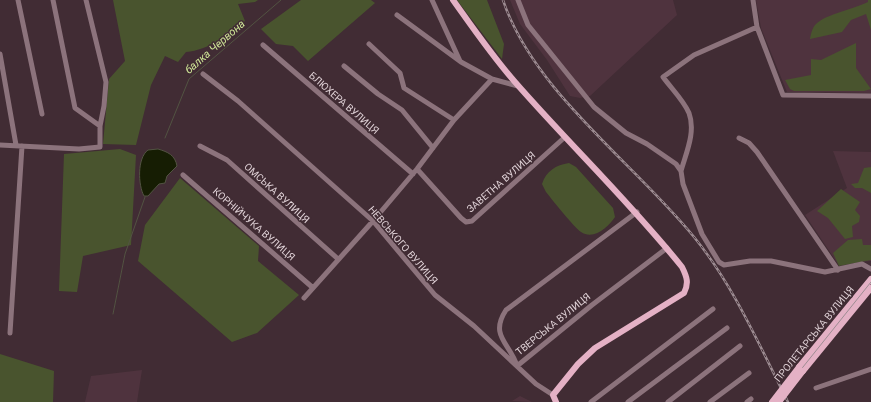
<svg xmlns="http://www.w3.org/2000/svg" width="871" height="402" font-family="Roboto,sans-serif">
<style>
.built{fill:#4f333e}
.green{fill:#49542e}
.water{fill:#161d03;stroke:#525342}
.lines{fill:none;stroke-linecap:round;stroke-linejoin:round}
.stream{stroke:#525342;stroke-width:1}
.minor{stroke:#8c737c;stroke-width:5}
.major{stroke:#e4b1c5;stroke-width:6}
.tram{stroke:#9d8c92;stroke-width:1}
.rail-casing{stroke:#9d8c92;stroke-width:2.5}
.rail{stroke:#412c34;stroke-width:1;stroke-dasharray:3;stroke-linecap:butt}
.major-bridge{stroke:#e4b1c5;stroke-width:6}
.labels{text-anchor:middle;dominant-baseline:central;stroke-width:3;stroke-linejoin:round;paint-order:stroke}
.street-label{font-size:10px;fill:#dfd1d6;stroke:#412c34}
.water-label{font-size:11px;font-style:italic;fill:#cfe697;stroke:#412c34}
</style>
<rect width="100%" height="100%" fill="#412c34"/>
<path class="built" d="M 510,0 L 673,0 L 677,15 L 590,96 L 580,98 L 570,96 L 547,60 L 520,24 Z
M 756,0 L 871,0 L 871,93 L 787,92 L 761,28 Z
M 833,151 L 871,152 L 871,261 L 838,264 L 805,215 L 847,188 Z
M 142,370 L 137,402 L 85,402 L 91,376 Z
M 520,396 L 532,402 L 512,401 Z"/>
<path class="green" d="M 113,0 L 258,0 L 255,2 L 238,4 L 245,21 C 228,35 209,50 186,52 L 178,62 L 165,56 L 151,85 L 136,145 L 103,144 L 109,79 L 125,61 Z
M 301,0 L 371,0 L 375,3 L 308,61 L 293,46 L 276,44 L 261,29 Z
M 457,0 L 487,0 L 504,44 L 502,59 Z
M 868,0 L 871,0 L 871,30 L 866,14 L 851,20 L 842,32 L 810,39 C 811,34 812,28 816,24 C 826,14 854,9 868,2 Z
M 856,43 L 856,68 L 871,89 L 864,91 L 794,91 L 790,89 L 785,80 L 811,75 L 811,59 L 821,60 Z
M 120,149 L 136,155 L 131,245 L 83,256 L 77,292 L 59,291 L 64,154 Z
M 569,163 L 576,167 L 613,208 L 615,217 C 609,226 594,241 581,232 C 573,226 554,202 546,192 L 542,184 C 546,171 556,165 569,163 Z
M 871,167 L 871,193 L 862,188 L 855,188 L 851,184 L 858,183 L 864,168 Z
M 180,178 L 259,246 L 258,261 L 299,295 L 257,333 L 232,342 L 138,261 L 145,225 Z
M 841,189 L 860,202 L 855,210 L 860,216 L 859,222 L 852,226 L 853,237 L 845,239 L 828,218 L 817,211 Z
M 862,239 L 863,245 L 871,245 L 871,260 L 839,266 L 833,253 L 848,240 Z
M 0,354 L 54,371 L 53,402 L 0,402 Z"/>
<path class="water" d="M 158,149 C 168,152 175,155 177,166 L 167,176 L 165,183 L 159,184 L 148,196 L 144,196 C 138,185 137,158 148,150 Z"/>
<g class="lines">
<path class="stream" d="M 165,138 L 189,79 L 281,0
M 113,314 L 125,254 L 145,197"/>
<path class="minor" d="M 18,0 L 42,114
M 86,0 L 106,82 L 104,106 L 100,126
M 432,0 L 460,61
M 518,0 L 528,25 L 594,107 L 626,133 L 647,144 L 676,164 L 681,171 L 683,184 L 702,234 L 719,262 L 724,265 L 750,261 L 771,261 L 825,272 L 862,264 L 871,269
M 753,0 L 757,27 L 783,95 L 871,96
M 397,15 L 461,62 L 492,79
M 369,44 L 400,73 L 404,88 L 454,120
M 263,45 L 413,174
M 0,54 L 16,145
M 344,66 L 378,94 L 402,110 L 433,148
M 203,74 L 238,101 L 373,221 L 435,295 L 474,326 L 536,384 L 553,395
M 739,138 L 749,143 L 757,152 L 838,270
M 0,145 L 79,149 L 100,147 L 100,126 L 75,108 L 53,0
M 200,146 L 227,160 L 338,259
M 417,169 L 461,218 L 466,222 L 472,221 L 565,137
M 681,171 C 686,153 696,132 689,113 C 684,101 671,88 663,77 L 694,55 L 757,27
M 183,175 L 312,287
M 637,212 L 506,310 C 489,336 510,343 517,366 L 592,305 L 667,248
M 304,298 L 373,221 L 417,169 L 454,120 L 492,79 L 518,86
M 10,333 L 22,146
M 816,388 L 871,369
M 591,402 L 713,309
M 628,402 L 727,328
M 668,402 L 740,346
M 710,402 L 749,373
M 747,402 L 751,399"/>
<path class="major" d="M 453,0 C 473,28 492,56 515,82 C 570,145 630,202 682,267 C 687,277 689,283 684,293 L 595,348 L 578,364 L 553,395 L 556,402
M 799,367 L 871,279
M 803,371 L 871,288"/>
<path class="tram" d="M 775,402 L 871,282"/>
<g class="rail-casing">
<path id="rail" d="M 503,0 C 533,91 634,163 694,237 C 734,286 759,345 788,402"/>
</g>
<use href="#rail" class="rail"/>
<path class="major-bridge" d="M 772,402 L 799,367
M 779,402 L 803,371"/>
</g>
<g class="labels">
<g class="street-label">
<text transform="translate(344 103) rotate(41)">БЛЮХЕРА ВУЛИЦЯ</text>
<text transform="translate(501 182) rotate(-41)">ЗАВЕТНА ВУЛИЦЯ</text>
<text transform="translate(277 193) rotate(42)">ОМСЬКА ВУЛИЦЯ</text>
<text transform="translate(254 224) rotate(41)">КОРНІЙЧУКА ВУЛИЦЯ</text>
<text transform="translate(403 245) rotate(49)">НЕВСЬКОГО ВУЛИЦЯ</text>
<text transform="translate(553 324) rotate(-39)">ТВЕРСЬКА ВУЛИЦЯ</text>
<text transform="translate(814 334) rotate(-51)">ПРОЛЕТАРСЬКА ВУЛИЦЯ</text>
</g>
<g class="water-label">
<text transform="translate(215 47) rotate(-41)">балка Червона</text>
</g>
</g>
</svg>
